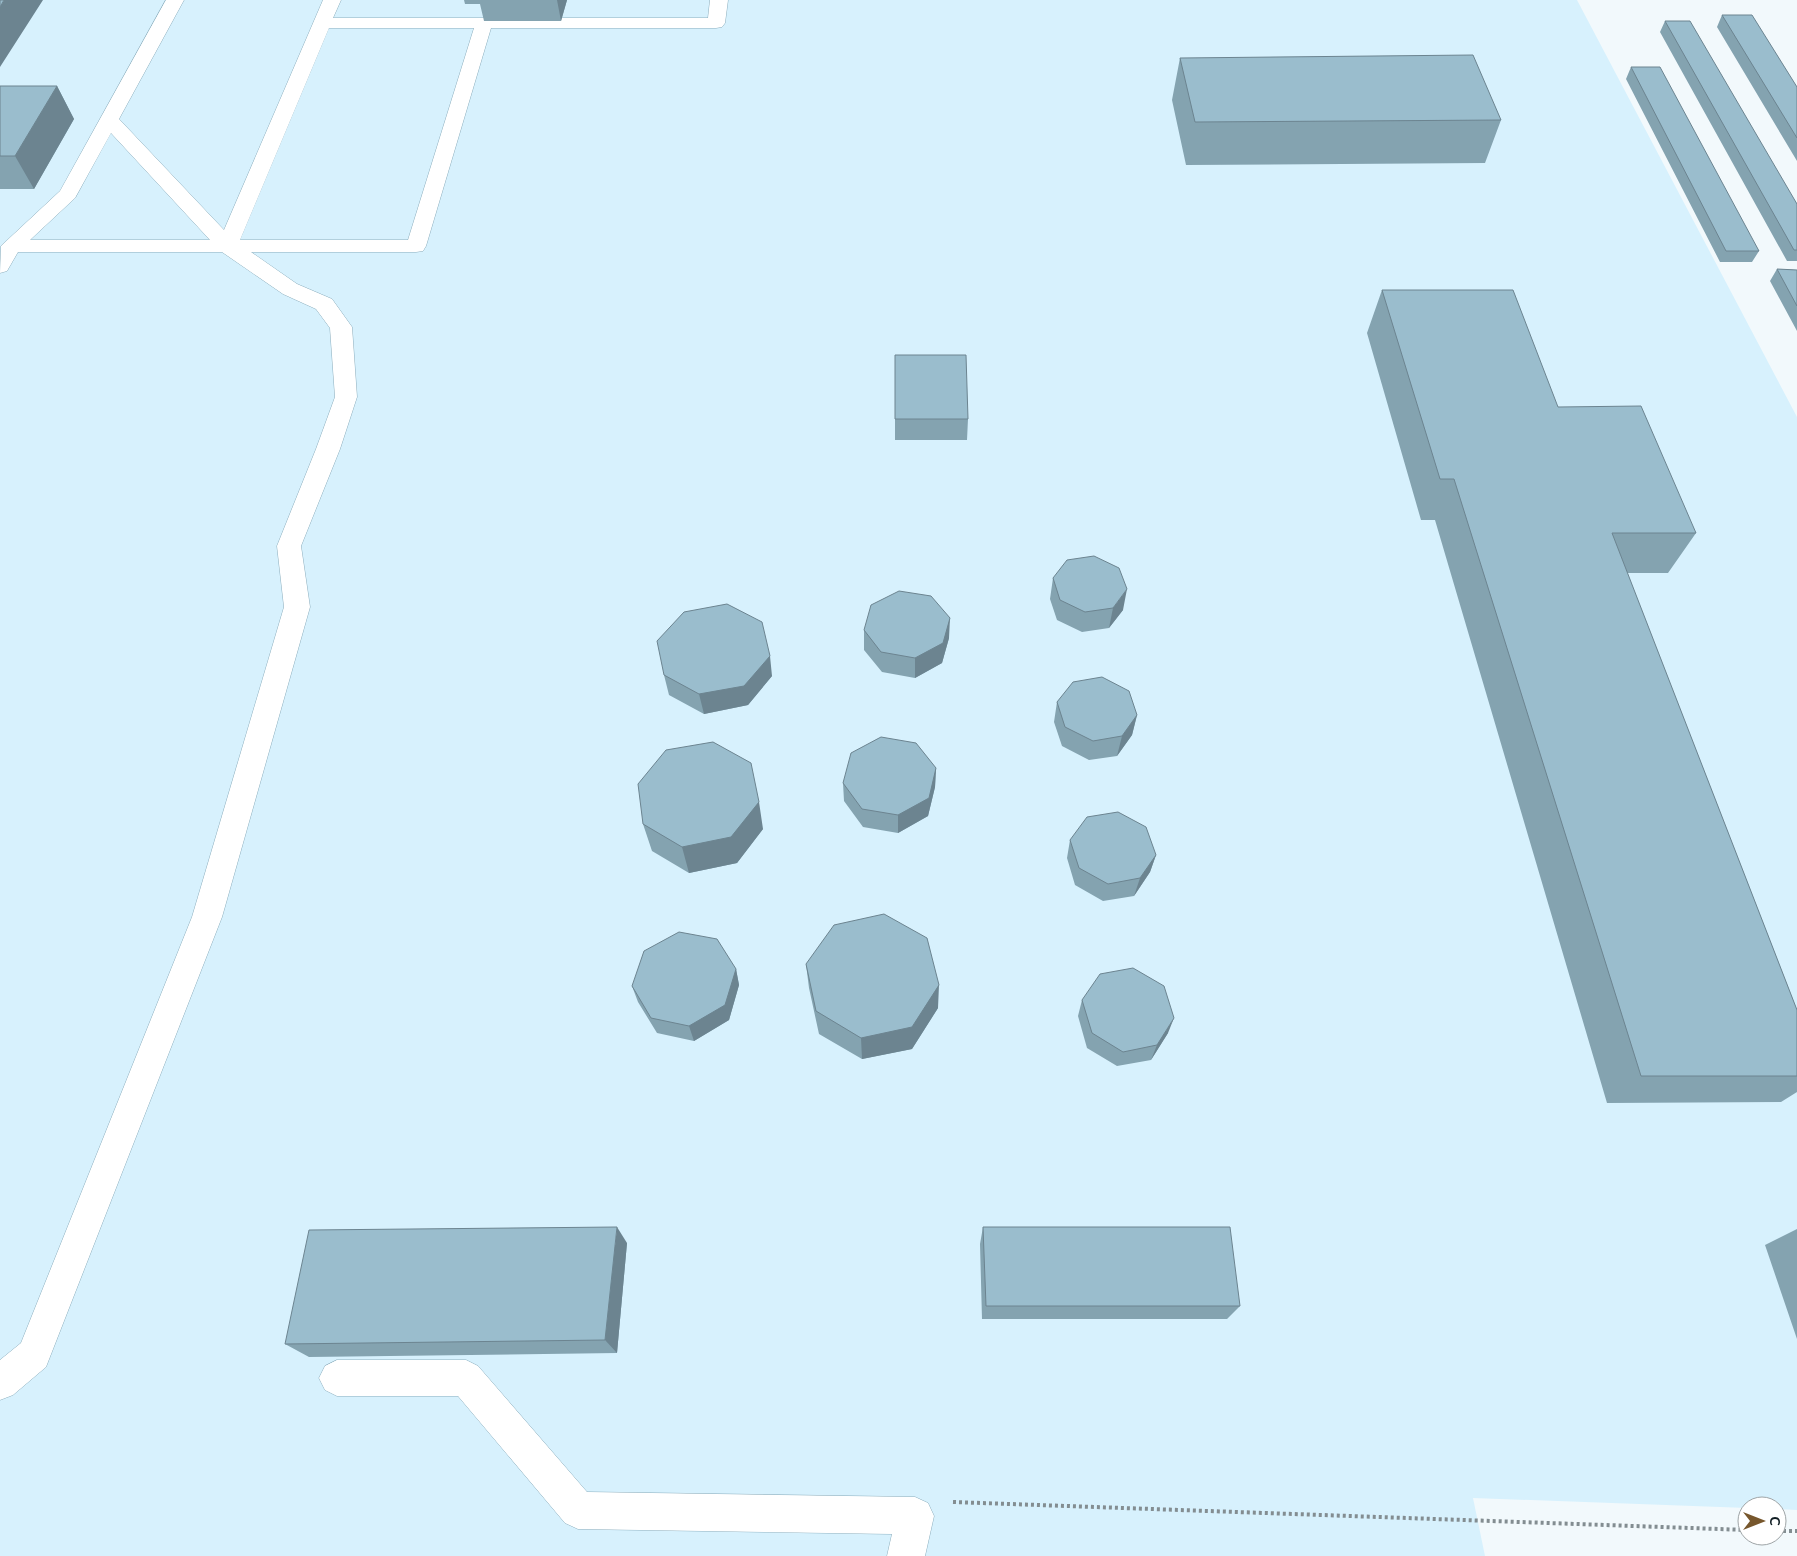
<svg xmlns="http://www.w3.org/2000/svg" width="1797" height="1556" font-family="Mulish,sans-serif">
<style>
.built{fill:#d7f1fd}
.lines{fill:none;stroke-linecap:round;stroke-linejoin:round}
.minor-casing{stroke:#8caebd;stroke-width:1}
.path{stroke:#838d91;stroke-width:4;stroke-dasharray:3 3;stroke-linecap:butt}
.minor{fill:#fff;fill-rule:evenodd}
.wall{fill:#84a3b0}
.shaded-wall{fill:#6c8490}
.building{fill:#9abdcd;stroke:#6c8490}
</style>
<rect width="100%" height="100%" fill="#f2f9fc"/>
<path class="built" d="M 0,0 L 1577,0 L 1797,417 L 1797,1510 L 1777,1509 L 1777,1506 L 1747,1506 L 1747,1508 L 1473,1498 L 1485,1556 L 0,1556 Z"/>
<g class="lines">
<g class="minor-casing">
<path id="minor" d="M 166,0 L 184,0 L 119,119 L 224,230 L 323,0 L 341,0 L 333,18 L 708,18 L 710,0 L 728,0 L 725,23 L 722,27 L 716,28 L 491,28 L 426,246 L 423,251 L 416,252 L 251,252 L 297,284 L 332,299 L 352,327 L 357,397 L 340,449 L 301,546 L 310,607 L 222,917 L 46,1367 L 13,1395 L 0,1400 L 0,1360 L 21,1343 L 192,917 L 284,607 L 277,546 L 316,449 L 335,397 L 330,328 L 316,309 L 283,294 L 222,252 L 18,252 L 7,271 L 0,273 L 1,246 L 60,191 ZM 329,28 L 474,28 L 408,240 L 240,240 ZM 111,133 L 210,240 L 30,240 L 75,198 Z
M 337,1360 L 466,1360 L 478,1366 L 587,1492 L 915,1497 L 928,1503 L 934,1516 L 925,1556 L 887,1556 L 892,1534 L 578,1529 L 565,1523 L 458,1396 L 337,1396 L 325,1390 L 319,1378 L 325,1366 Z"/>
</g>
<path class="path" d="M 953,1502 L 1747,1530
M 1777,1531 L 1797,1531"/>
<use href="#minor" class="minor"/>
</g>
<path class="wall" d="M 464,0 L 567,0 L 561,21 L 484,21 L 480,4 L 465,4 Z
M 1722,15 L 1797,87 L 1797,161 L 1717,27 Z
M 1665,21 L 1797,204 L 1797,261 L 1787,261 L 1660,32 Z
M 1180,58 L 1501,120 L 1485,163 L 1186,165 L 1172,100 Z
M 1631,67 L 1759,251 L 1752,262 L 1720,262 L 1626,79 Z
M 0,86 L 57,86 L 74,119 L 34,189 L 0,189 Z
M 1777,269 L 1797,270 L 1797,331 L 1770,281 Z
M 1382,290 L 1558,407 L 1696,533 L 1668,573 L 1627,573 L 1797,1010 L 1797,1092 L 1781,1102 L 1607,1103 L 1435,520 L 1421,520 L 1367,333 Z
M 895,355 L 968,419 L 967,440 L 895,440 Z
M 1053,578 L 1123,610 L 1109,628 L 1082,632 L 1057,620 L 1050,599 Z
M 864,630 L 949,638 L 942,663 L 915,678 L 882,672 L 864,650 Z
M 664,675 L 772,676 L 748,705 L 704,714 L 669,695 Z
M 1057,702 L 1137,715 L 1132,735 L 1117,756 L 1089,760 L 1062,746 L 1054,722 Z
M 936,768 L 935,787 L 928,816 L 898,833 L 863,827 L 844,801 L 843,783 Z
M 643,824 L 763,829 L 737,863 L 689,873 L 652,851 Z
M 1070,840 L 1156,855 L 1150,872 L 1134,896 L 1103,901 L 1075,885 L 1067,858 Z
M 806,964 L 938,1008 L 912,1049 L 862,1059 L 819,1034 L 809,988 Z
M 736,969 L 739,985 L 729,1020 L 694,1041 L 657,1033 L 638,1002 L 632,986 Z
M 1082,1000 L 1168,1033 L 1151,1060 L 1117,1066 L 1087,1048 L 1078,1016 Z
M 983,1227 L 1240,1306 L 1227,1319 L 982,1319 L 980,1244 Z
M 1797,1229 L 1797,1339 L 1765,1245 Z
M 627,1243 L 617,1353 L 309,1357 L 285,1344 Z"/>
<path class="shaded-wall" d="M 4,0 L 43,0 L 0,67 L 0,7 Z
M 557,0 L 567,0 L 561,21 Z
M 57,86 L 74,119 L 34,189 L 15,156 Z
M 1127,589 L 1123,610 L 1109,628 L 1113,608 Z
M 950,618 L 949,638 L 942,663 L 915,678 L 915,658 Z
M 770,656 L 772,676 L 748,705 L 704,714 L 699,694 Z
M 1137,715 L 1132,735 L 1117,756 L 1122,736 Z
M 936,768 L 935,787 L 928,816 L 898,833 L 898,815 Z
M 759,802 L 763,829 L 737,863 L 689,873 L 682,847 Z
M 1156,855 L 1150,872 L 1134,896 L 1140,878 Z
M 736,969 L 739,985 L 729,1020 L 694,1041 L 689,1026 Z
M 939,985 L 938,1008 L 912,1049 L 862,1059 L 861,1038 Z
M 1174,1018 L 1168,1033 L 1151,1060 L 1157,1045 Z
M 617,1227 L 627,1243 L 617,1353 L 605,1340 Z"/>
<path class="building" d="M 0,0 L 4,0 L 0,7 Z
M 1722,15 L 1752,15 L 1797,87 L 1797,138 Z
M 1665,21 L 1690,21 L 1797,204 L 1797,250 L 1794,250 Z
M 1473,55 L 1501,120 L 1195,122 L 1180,58 Z
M 1631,67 L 1660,67 L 1759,251 L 1726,251 Z
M 0,86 L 57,86 L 15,156 L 0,156 Z
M 1777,269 L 1797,270 L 1797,306 Z
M 1382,290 L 1513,290 L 1558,407 L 1641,406 L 1696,533 L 1612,533 L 1797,1010 L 1797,1076 L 1641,1076 L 1454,479 L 1440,479 Z
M 895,355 L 966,355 L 968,419 L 895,419 Z
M 1094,556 L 1119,568 L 1127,589 L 1113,608 L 1085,612 L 1060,600 L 1053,578 L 1067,560 Z
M 899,591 L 931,596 L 950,618 L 943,643 L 915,658 L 881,652 L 864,630 L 871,605 Z
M 727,604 L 762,622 L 770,656 L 744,686 L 699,694 L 664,675 L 657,641 L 684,612 Z
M 1102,677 L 1129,691 L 1137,715 L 1122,736 L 1093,741 L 1065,727 L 1057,702 L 1073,682 Z
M 881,737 L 916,743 L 936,768 L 929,798 L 898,815 L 862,809 L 843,783 L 851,753 Z
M 713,742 L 751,763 L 759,802 L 731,837 L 682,847 L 643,824 L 638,784 L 666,750 Z
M 1118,812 L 1146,827 L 1156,855 L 1140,878 L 1108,884 L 1079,868 L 1070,840 L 1087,817 Z
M 884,914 L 927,938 L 939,985 L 912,1027 L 861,1038 L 816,1011 L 806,964 L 834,925 Z
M 679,932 L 717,939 L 736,969 L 725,1005 L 689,1026 L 651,1018 L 632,986 L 644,951 Z
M 1133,968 L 1164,986 L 1174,1018 L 1157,1045 L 1123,1052 L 1092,1033 L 1082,1000 L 1100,974 Z
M 617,1227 L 605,1340 L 285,1344 L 309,1230 Z
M 983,1227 L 1230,1227 L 1240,1306 L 986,1306 Z"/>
<g transform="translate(1762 1521) rotate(90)"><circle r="24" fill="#ffffff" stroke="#9fa5a7"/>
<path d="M0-4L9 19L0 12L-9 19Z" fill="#77572d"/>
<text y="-8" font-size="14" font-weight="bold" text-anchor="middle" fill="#101d23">С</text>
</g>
</svg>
